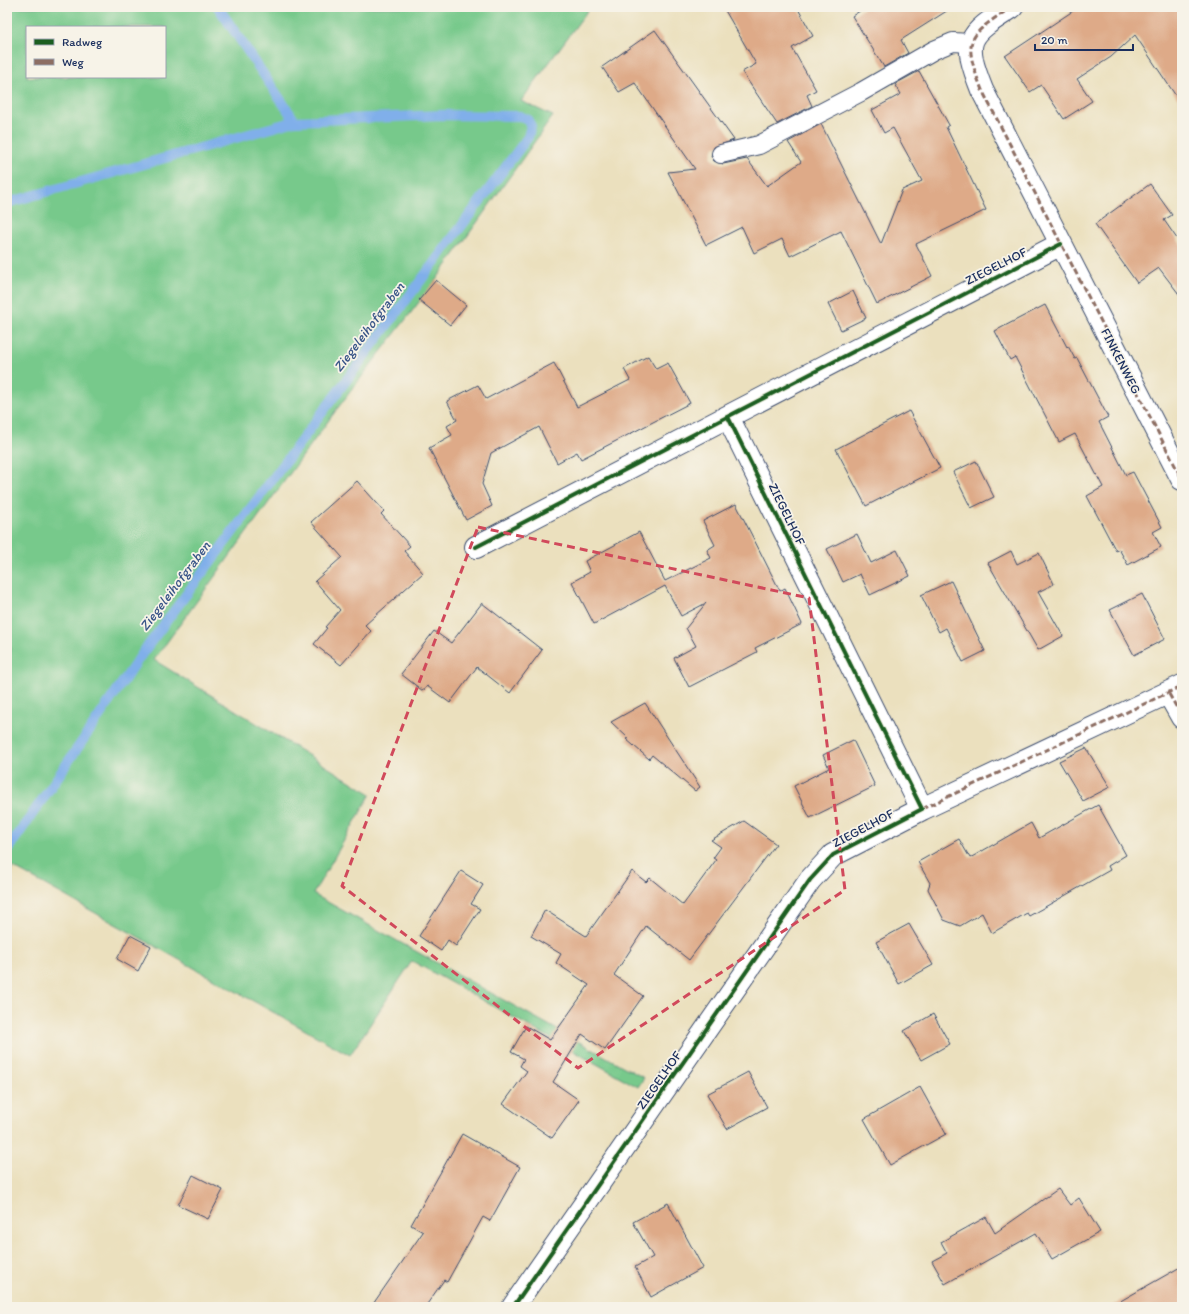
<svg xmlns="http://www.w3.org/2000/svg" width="1189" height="1314" font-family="Itim,sans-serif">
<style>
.green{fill:#77c98b;stroke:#497c74;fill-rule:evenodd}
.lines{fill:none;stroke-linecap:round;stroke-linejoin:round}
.stream{stroke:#80afea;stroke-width:10}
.building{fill:#deaa88}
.service-casing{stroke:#3a4a6c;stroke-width:20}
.minor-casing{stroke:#3a4a6c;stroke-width:24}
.service{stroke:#fff;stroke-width:18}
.minor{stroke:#fff;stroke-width:22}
.quiet{stroke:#8d6e63;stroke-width:3;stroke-dasharray:6 3;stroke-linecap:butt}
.cycleway-casing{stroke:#f7f3e8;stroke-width:6}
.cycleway{stroke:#1b5e20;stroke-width:4}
.marked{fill:none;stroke:#d1495b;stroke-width:3;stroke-dasharray:8 5;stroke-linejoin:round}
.labels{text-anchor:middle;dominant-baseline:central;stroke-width:3.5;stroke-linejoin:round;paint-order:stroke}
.street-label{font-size:13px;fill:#1b2f5e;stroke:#f7f3e8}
.water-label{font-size:14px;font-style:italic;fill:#395588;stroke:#f7f3e8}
</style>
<rect width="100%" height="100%" fill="#f7f3e8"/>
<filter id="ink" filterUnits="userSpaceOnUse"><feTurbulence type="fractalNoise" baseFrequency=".025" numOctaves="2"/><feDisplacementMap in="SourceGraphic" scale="8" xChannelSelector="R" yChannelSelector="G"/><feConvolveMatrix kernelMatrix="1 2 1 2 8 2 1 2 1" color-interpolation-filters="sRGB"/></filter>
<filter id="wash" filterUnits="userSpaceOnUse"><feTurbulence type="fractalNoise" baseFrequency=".012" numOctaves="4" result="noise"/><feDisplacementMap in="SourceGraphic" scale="16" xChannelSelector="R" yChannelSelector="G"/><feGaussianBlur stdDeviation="0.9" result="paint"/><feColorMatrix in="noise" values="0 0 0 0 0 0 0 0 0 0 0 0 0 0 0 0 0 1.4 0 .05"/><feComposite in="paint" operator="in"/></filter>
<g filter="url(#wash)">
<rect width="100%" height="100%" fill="#ebe0be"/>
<path class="green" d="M 7,7 L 590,7 L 521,101 L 553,116 L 436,280 L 337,409 L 154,660 L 371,794 L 313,894 L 644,1078 L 638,1087 L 412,961 L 350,1055 L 13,867 L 7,877 L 7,660 L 11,649 L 7,640 ZM 27,27 L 165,27 L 165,77 L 27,77 Z"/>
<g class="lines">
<path class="stream" d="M 7,203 L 295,121
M 7,851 L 144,651 L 528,137 L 531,126 L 527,119 L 520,116 L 442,115 L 295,121 L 218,7"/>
</g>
<g id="blocks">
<path class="building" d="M 723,7 L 797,7 L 813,36 L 792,48 L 816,90 L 807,95 L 812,106 L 777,124 L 742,72 L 756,64 Z
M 866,7 L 953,7 L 901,40 L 908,53 L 884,67 L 852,16 Z
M 1079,7 L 1182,7 L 1182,105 L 1135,35 L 1111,57 L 1077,79 L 1092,101 L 1064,119 L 1041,85 L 1030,92 L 1005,56 Z
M 655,30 L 734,140 L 714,147 L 711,156 L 714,161 L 723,164 L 747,159 L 767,186 L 801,162 L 788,142 L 821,124 L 881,244 L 902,190 L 922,181 L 893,128 L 884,133 L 872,110 L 901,94 L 895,84 L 919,71 L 949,125 L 946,127 L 986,210 L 916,244 L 932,276 L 877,304 L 841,231 L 790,256 L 782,239 L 754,253 L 742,227 L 706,245 L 668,172 L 695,169 L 635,83 L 619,92 L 602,67 Z
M 1150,184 L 1172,215 L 1164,220 L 1182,246 L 1182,298 L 1159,268 L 1137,283 L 1095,224 Z
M 436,280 L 466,305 L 450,325 L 419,300 Z
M 853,291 L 866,318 L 841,330 L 828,304 Z
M 1045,305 L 1067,347 L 1068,346 L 1075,359 L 1077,358 L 1108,417 L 1099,422 L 1126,475 L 1133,472 L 1162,527 L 1153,532 L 1161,547 L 1128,565 L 1119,549 L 1116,551 L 1087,496 L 1103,487 L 1075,434 L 1059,442 L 1015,357 L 1010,360 L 995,331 Z
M 648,356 L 656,369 L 668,363 L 690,403 L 581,459 L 577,452 L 557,463 L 539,427 L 491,453 L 482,484 L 492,506 L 466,520 L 429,448 L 452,435 L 447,426 L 457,420 L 447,401 L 478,385 L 486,399 L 554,363 L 577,407 L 630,380 L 624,369 Z
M 909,411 L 940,468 L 866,506 L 836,449 Z
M 976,461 L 994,497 L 971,508 L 953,472 Z
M 357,481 L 384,511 L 381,514 L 410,546 L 404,551 L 423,573 L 365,625 L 371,631 L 341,665 L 314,644 L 327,628 L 325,627 L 340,610 L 315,581 L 342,557 L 311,522 Z
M 736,504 L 780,591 L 785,588 L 802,624 L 755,648 L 757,652 L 689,687 L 674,658 L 696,646 L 686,628 L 706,603 L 681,616 L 665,586 L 594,624 L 572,582 L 590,572 L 585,561 L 639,532 L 665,581 L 711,558 L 707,550 L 715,545 L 703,521 Z
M 857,534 L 871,563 L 897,550 L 910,576 L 870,595 L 860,574 L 843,582 L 827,549 Z
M 1011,551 L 1017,564 L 1039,553 L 1054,584 L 1038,592 L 1063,636 L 1038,650 L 988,563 Z
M 951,581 L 985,651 L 963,662 L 946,628 L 939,632 L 921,595 Z
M 1142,594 L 1165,639 L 1134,655 L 1110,610 Z
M 482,603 L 542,650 L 510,693 L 477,667 L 450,703 L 427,686 L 423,691 L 401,674 L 434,631 L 451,643 Z
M 645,703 L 700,787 L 695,791 L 652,755 L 649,759 L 626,739 L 628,738 L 611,722 Z
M 853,740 L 875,786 L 810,818 L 794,786 L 829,768 L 823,755 Z
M 1086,748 L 1110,787 L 1083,801 L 1059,761 Z
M 1098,805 L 1126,855 L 1108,866 L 1110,870 L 1029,916 L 1027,913 L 992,933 L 982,913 L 960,926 L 944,920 L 928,889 L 930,883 L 918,862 L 959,839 L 970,858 L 1031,823 L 1039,838 Z
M 744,821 L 776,844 L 689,960 L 646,926 L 614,975 L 643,996 L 605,1050 L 582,1034 L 553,1082 L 579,1100 L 552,1138 L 503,1104 L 527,1071 L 520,1066 L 524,1059 L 511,1052 L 526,1026 L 550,1040 L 589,985 L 556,963 L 561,954 L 531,936 L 545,910 L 586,936 L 632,871 L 646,882 L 650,878 L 683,905 L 716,860 L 713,858 L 721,847 L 711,840 Z
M 461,871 L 483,885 L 471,904 L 480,909 L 456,946 L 448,940 L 441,951 L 419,936 Z
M 909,924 L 933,965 L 899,984 L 876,942 Z
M 130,935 L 151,946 L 138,971 L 117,959 Z
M 933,1014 L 950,1044 L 921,1060 L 904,1031 Z
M 748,1072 L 767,1107 L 727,1129 L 707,1094 Z
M 920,1087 L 946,1134 L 890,1165 L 864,1119 Z
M 462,1134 L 520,1167 L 490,1221 L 483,1217 L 447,1282 L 444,1280 L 425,1307 L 371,1307 L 423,1232 L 411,1225 Z
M 193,1175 L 223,1190 L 208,1219 L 178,1205 Z
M 1058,1189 L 1070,1205 L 1079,1198 L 1100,1232 L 1052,1259 L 1036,1233 L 945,1284 L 932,1261 L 947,1253 L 941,1242 L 986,1217 L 995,1233 Z
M 668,1203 L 703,1268 L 651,1297 L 635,1267 L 653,1257 L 633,1222 Z
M 1182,1266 L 1182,1307 L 1110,1307 Z"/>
</g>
</g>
<g filter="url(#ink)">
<use href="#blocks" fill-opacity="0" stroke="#3a4a6c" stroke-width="1"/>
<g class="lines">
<g class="service-casing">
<path id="service" d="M 721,154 L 759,145 L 861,92 L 934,50 L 953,42 L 970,43"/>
</g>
<g class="minor-casing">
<path id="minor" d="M 1012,7 C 967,36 962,39 982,90 L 1182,479
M 476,547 L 1061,244
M 1169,694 L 1182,717
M 922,809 L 1182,686
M 513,1307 L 810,880 L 833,855 L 922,809 L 728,417"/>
</g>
<use href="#service" class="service"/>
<use href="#minor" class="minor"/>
<path class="quiet" d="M 1012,7 C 967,36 962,39 982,90 L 1182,479
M 1169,694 L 1182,717
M 922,809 L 1182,686"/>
<g class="cycleway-casing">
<path id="cycleway" d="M 476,547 L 1061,244
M 513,1307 L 810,880 L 833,855 L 922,809 L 728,417"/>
</g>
<use href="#cycleway" class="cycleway"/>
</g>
</g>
<path class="marked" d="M 478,527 L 809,598 L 845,890 L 578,1068 L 342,886 Z"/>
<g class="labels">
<g class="street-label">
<text transform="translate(996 266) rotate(-27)">ZIEGELHOF</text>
<text transform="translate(1121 361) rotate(63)">FINKENWEG</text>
<text transform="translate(787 514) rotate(64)">ZIEGELHOF</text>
<text transform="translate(863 828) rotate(-28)">ZIEGELHOF</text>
<text transform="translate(659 1080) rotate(-55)">ZIEGELHOF</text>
</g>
<g class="water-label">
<text transform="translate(369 327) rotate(-53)">Ziegeleihofgraben</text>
<text transform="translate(175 586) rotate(-53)">Ziegeleihofgraben</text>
</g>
</g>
<rect width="1189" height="1314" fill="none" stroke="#f7f3e8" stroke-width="24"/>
<rect x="26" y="26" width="140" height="52" fill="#f7f3e8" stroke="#9fa5b1"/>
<rect x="34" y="39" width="20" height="6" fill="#1b5e20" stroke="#9fa5b1"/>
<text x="62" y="46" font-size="12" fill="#1b2f5e">Radweg</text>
<rect x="34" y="59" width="20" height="6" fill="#8d6e63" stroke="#9fa5b1"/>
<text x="62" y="66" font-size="12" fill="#1b2f5e">Weg</text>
<path d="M1035 44v6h98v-6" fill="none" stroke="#1b2f5e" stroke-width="2"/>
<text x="1041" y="44" font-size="12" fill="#1b2f5e" stroke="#f7f3e8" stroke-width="3" paint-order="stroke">20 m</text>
</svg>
